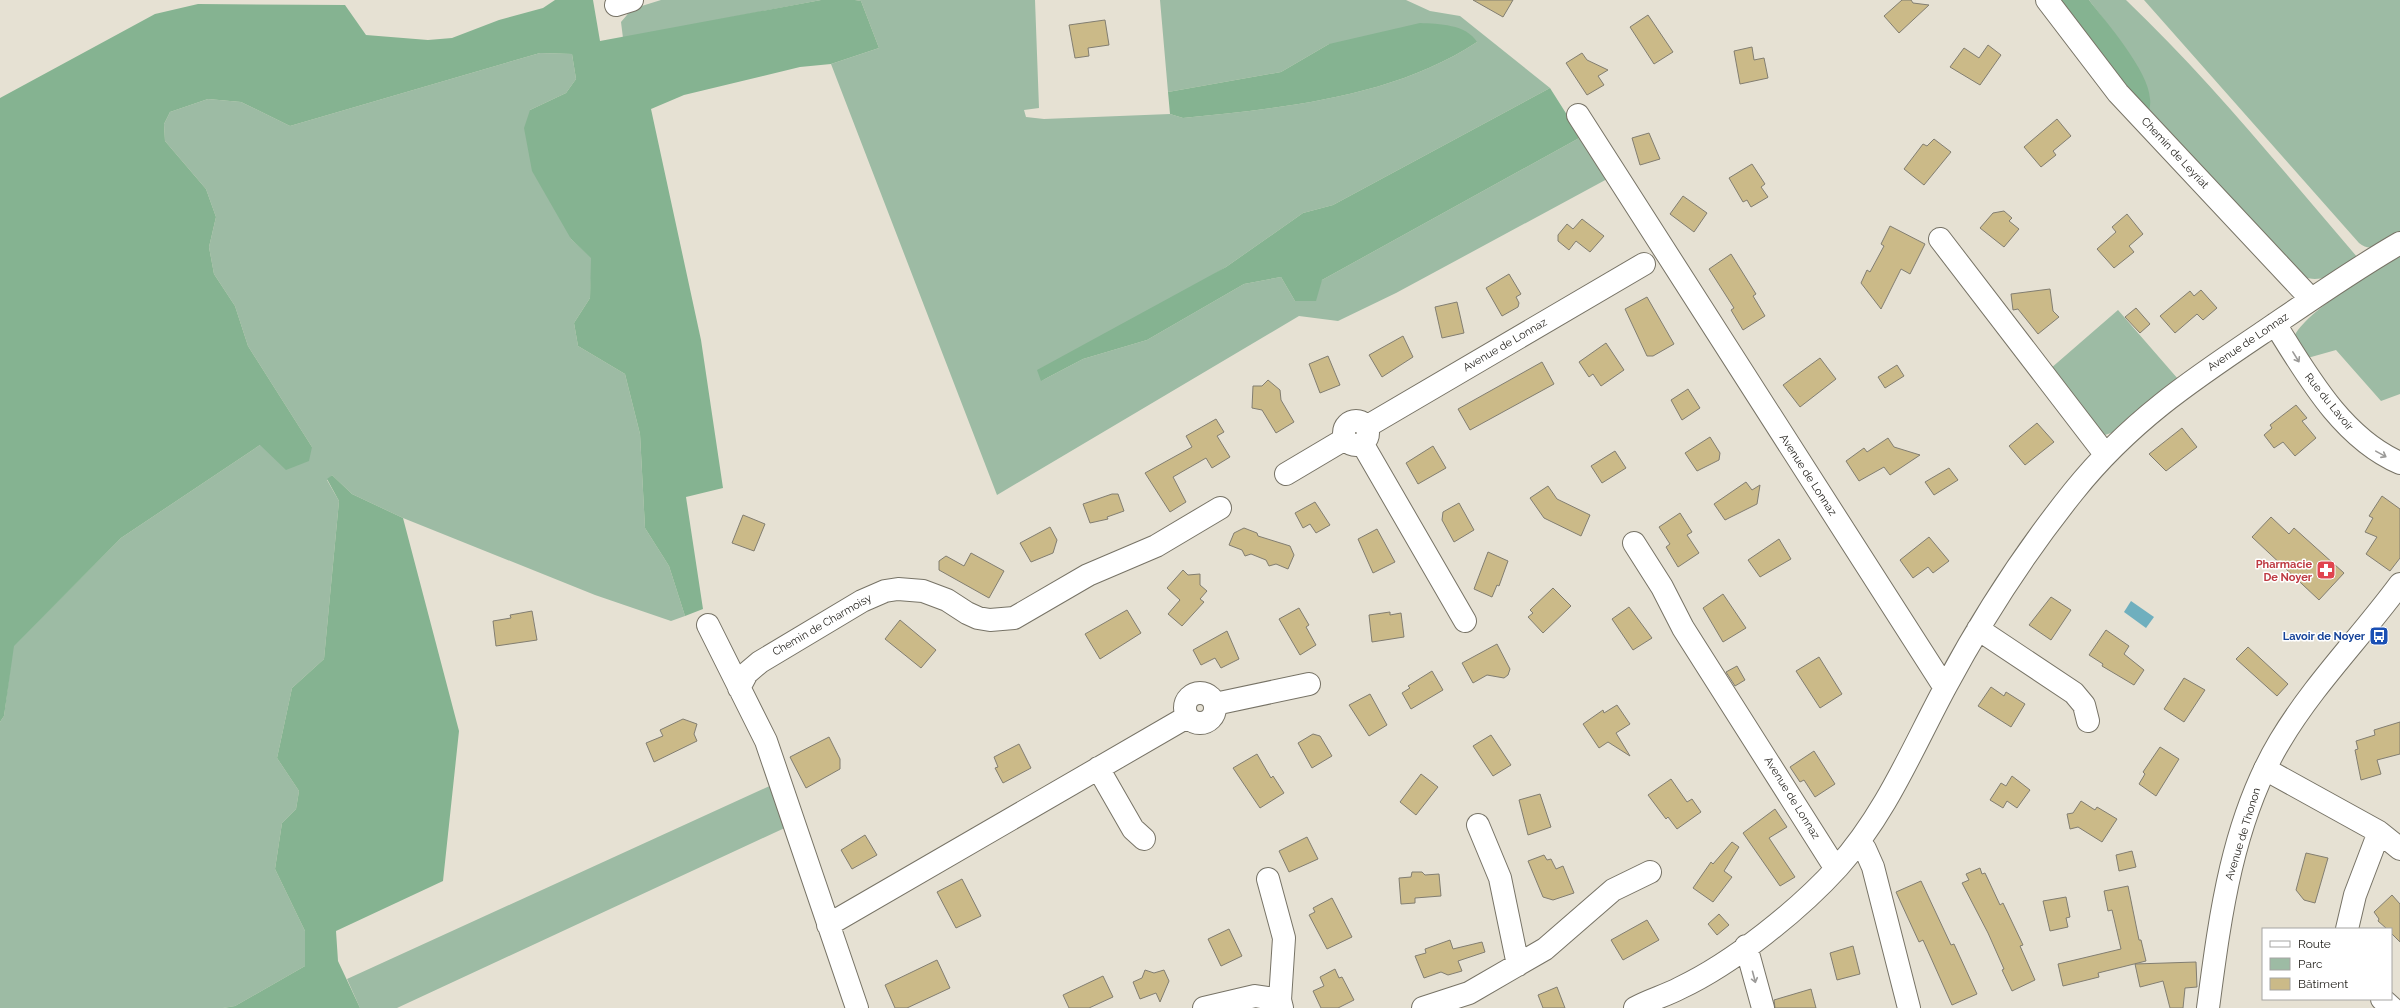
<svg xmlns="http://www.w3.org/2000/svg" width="2400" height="1008" font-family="Raleway,sans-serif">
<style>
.green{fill:#9dbba4}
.forest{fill:#85b391}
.water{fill:#6fafbe}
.building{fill:#cbba88;stroke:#827e71}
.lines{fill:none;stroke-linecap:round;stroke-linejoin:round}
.street-casing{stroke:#777366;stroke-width:24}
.secondary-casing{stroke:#777366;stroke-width:24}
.street{stroke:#fff;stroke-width:22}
.secondary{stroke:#fff;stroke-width:22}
.oneway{stroke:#9b9a98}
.labels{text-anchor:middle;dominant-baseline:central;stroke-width:3;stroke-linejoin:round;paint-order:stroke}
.street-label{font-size:11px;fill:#201e19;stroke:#fff}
.health-label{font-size:11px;font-weight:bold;fill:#be3a42;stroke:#fff;text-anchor:end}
.transit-label{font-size:11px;font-weight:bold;fill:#164399;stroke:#fff;text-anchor:end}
</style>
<rect width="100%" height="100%" fill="#e6e1d3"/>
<path class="green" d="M 661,0 L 821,0 L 623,38 L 621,22 L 632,9 Z
M 855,0 L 1035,0 L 1039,108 L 1024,110 L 1026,117 L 1044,119 L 1170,114 L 1183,118 C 1281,108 1392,98 1477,42 L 1329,44 L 1281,72 L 1168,92 L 1160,0 L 1406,0 L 1430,11 L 1460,16 L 1550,88 L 1333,205 L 1303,213 L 1226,267 L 1041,381 L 1083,359 L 1147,340 L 1244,284 L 1281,277 L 1295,301 L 1322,280 L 1581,137 L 1609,178 L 1396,293 L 1338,321 L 1299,316 L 997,495 L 831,64 L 879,48 L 861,1 Z
M 2089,0 L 2126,0 C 2210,80 2283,171 2358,258 C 2340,269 2323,286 2302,276 L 2149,114 L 2121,42 Z
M 2144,0 L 2400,0 L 2400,233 C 2387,240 2373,255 2359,243 Z
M 540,53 L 572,54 L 576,79 L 566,93 L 530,110 L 571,239 L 592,258 L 590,298 L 574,323 L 578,346 L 625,374 L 640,434 L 645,528 L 669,566 L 685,616 L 671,621 L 595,595 L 403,518 L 352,494 L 332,475 L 327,480 L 339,501 L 324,659 L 292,688 L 277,758 L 299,791 L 296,809 L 282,823 L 275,869 L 305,931 L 305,966 L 235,1006 L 223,1008 L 0,1008 L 0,722 L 4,716 L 13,646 L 121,538 L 260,445 L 312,447 L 248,346 L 235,306 L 214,274 L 209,247 L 216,217 L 206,189 L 165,141 L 164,124 L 170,112 L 208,99 L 241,102 L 290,126 Z
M 2400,256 L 2400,394 L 2381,401 L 2336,350 L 2304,359 L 2293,340 C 2300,314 2375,271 2400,256 Z
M 2118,310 L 2178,379 L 2114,432 L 2105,435 L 2100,434 L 2050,369 Z
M 776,783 L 789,826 L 397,1008 L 360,1008 L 347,979 Z"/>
<path class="forest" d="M 555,0 L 593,0 L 600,41 L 821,0 L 855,0 L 861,1 L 879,48 L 831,64 L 800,67 L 684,95 L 651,109 L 701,340 L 723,488 L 686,497 L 703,609 L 685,616 L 669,566 L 645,528 L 640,434 L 625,374 L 578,346 L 574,323 L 590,298 L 591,258 L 571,239 L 532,171 L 524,128 L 530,110 L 566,93 L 576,79 L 572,54 L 540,53 L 290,126 L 241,102 L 208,99 L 170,112 L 164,124 L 165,141 L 206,189 L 216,217 L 209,247 L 214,274 L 235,306 L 248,346 L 312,447 L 309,461 L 286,470 L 260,445 L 121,538 L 14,646 L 4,716 L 0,722 L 0,98 L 155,14 L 198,4 L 345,5 L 366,35 L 428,40 L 452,38 L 499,20 L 543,8 Z
M 2060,0 L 2089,0 C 2106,22 2149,71 2150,99 C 2151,104 2149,109 2149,114 L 2107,65 Z
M 1420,23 C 1439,24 1466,24 1477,42 C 1392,98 1281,108 1183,118 L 1170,114 L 1168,92 L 1281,72 L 1329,44 Z
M 1550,88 L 1581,137 L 1322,280 L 1316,301 L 1295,301 L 1281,277 L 1244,284 L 1147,340 L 1083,359 L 1041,381 L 1037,370 L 1226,267 L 1303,213 L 1333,205 Z
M 332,475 L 352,494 L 403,518 L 459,731 L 443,881 L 336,931 L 338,961 L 360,1008 L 223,1008 L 235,1006 L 305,966 L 305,931 L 275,869 L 282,823 L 296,809 L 299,791 L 277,758 L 292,688 L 324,659 L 339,501 L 327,479 Z"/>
<path class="water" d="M 2131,601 L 2154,617 L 2146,628 L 2124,612 Z"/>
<path class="building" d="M 1473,0 L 1513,0 L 1503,17 Z
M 1902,0 L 1911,0 L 1913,3 L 1929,5 L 1899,33 L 1884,16 Z
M 1648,15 L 1673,52 L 1654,64 L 1630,27 Z
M 1105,20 L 1109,45 L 1088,48 L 1089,56 L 1075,58 L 1069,25 Z
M 1988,45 L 2001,55 L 1980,85 L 1950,67 L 1964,48 L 1979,58 Z
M 1752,47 L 1754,60 L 1764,58 L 1768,78 L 1740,84 L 1734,51 Z
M 1582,53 L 1587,60 L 1608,70 L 1598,76 L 1604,85 L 1587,95 L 1566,63 Z
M 2057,119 L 2071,136 L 2053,151 L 2056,155 L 2041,167 L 2024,147 Z
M 1649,133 L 1660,159 L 1640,165 L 1632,138 Z
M 1934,139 L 1951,152 L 1924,185 L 1904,169 L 1923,144 L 1927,146 Z
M 1752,164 L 1765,184 L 1761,187 L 1768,197 L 1751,207 L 1747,200 L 1743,202 L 1729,178 Z
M 1683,196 L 1707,213 L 1694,232 L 1670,214 Z
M 2004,211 L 2012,218 L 2009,221 L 2019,229 L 2004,247 L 1980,228 L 1993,213 Z
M 2127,214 L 2143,234 L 2129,246 L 2134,252 L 2114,268 L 2097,249 L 2116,232 L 2112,227 Z
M 1582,219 L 1604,236 L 1590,252 L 1576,241 L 1569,250 L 1558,241 L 1558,235 L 1567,224 L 1573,229 Z
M 1890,226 L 1925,244 L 1910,274 L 1901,269 L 1881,309 L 1861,283 L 1867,270 L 1870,272 L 1884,246 L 1881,244 Z
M 1731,254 L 1756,294 L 1753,296 L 1765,316 L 1743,330 L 1731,310 L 1734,308 L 1709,269 Z
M 1509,274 L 1521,294 L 1516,297 L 1519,303 L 1518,307 L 1502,316 L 1486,288 Z
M 2050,289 L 2053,311 L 2059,317 L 2038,334 L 2018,309 L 2013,310 L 2011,294 Z
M 2201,290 L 2217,308 L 2203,320 L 2197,314 L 2175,333 L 2160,316 L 2190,291 L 2194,296 Z
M 1647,297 L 1674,344 L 1653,356 L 1647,356 L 1625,309 Z
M 1457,302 L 1464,333 L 1442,338 L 1435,307 Z
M 2136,308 L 2150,324 L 2140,333 L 2125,317 Z
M 1403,336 L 1413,357 L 1382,377 L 1369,355 Z
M 1606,343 L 1624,370 L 1601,386 L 1593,374 L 1589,377 L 1579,362 Z
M 1328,356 L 1340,385 L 1320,393 L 1309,364 Z
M 1820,358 L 1836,379 L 1800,407 L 1783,385 Z
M 1542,362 L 1554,384 L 1470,430 L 1458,409 Z
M 1897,365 L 1904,376 L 1885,388 L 1878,377 Z
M 1268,380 L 1280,390 L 1281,400 L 1294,422 L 1276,433 L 1262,410 L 1252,408 L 1253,386 L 1262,386 Z
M 1688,389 L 1700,408 L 1682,420 L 1671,400 Z
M 2296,405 L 2307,418 L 2302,421 L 2316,438 L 2295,456 L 2283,442 L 2274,448 L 2264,435 L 2272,428 L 2270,425 Z
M 1216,419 L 1224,432 L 1217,436 L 1230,457 L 1212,468 L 1206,458 L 1173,477 L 1186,502 L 1170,512 L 1145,473 L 1192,447 L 1186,436 Z
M 2037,423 L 2054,442 L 2025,465 L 2009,446 Z
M 2182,428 L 2197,447 L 2166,471 L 2149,454 Z
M 1710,437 L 1720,453 L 1719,460 L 1697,471 L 1685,453 Z
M 1888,438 L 1894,447 L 1920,455 L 1890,475 L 1884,467 L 1859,481 L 1846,461 L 1864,448 L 1867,452 Z
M 1433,446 L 1446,468 L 1418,484 L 1406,463 Z
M 1615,451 L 1626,468 L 1602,483 L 1591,466 Z
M 1949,468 L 1958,480 L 1934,495 L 1925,482 Z
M 1746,482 L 1752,490 L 1760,485 L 1757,504 L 1725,520 L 1714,504 Z
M 1548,486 L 1557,499 L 1590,515 L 1581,536 L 1544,518 L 1530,498 Z
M 1112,494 L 1118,494 L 1124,511 L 1107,517 L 1108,519 L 1090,523 L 1083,504 Z
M 2382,496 L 2400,509 L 2400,558 L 2390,571 L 2366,554 L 2377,537 L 2365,532 L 2373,518 L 2369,516 Z
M 1315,502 L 1330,525 L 1316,533 L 1310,524 L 1303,528 L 1295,513 Z
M 1459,503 L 1474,530 L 1454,542 L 1442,520 L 1443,512 Z
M 1680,513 L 1692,532 L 1687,535 L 1699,553 L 1678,567 L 1666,547 L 1670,544 L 1659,527 Z
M 743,515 L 765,524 L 754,551 L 732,543 Z
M 2271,517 L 2289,534 L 2294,528 L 2344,573 L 2319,600 L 2252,537 Z
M 1050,527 L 1057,540 L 1053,553 L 1031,562 L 1020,543 Z
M 1244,528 L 1257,533 L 1258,536 L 1290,546 L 1294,555 L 1288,569 L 1276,564 L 1269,566 L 1266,560 L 1251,554 L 1245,556 L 1242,550 L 1229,545 L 1234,533 Z
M 1377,529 L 1395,562 L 1373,573 L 1358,539 Z
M 1929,537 L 1949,561 L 1933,573 L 1928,567 L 1913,578 L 1900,560 Z
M 1779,539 L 1791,559 L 1760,577 L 1748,560 Z
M 1488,552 L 1508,561 L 1499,586 L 1497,585 L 1492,597 L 1474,589 Z
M 971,553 L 1004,571 L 989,598 L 939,570 L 939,561 L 946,556 L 964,566 Z
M 1183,570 L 1188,575 L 1200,574 L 1200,585 L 1207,591 L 1200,599 L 1204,602 L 1182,626 L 1168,614 L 1180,600 L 1167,588 Z
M 1553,588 L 1571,606 L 1543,633 L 1528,617 L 1533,613 L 1530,610 Z
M 1723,594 L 1746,628 L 1723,642 L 1703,608 Z
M 2051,597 L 2071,610 L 2051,640 L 2029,625 Z
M 1629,607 L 1652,638 L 1633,650 L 1612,619 Z
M 1299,608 L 1309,625 L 1306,627 L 1316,645 L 1300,655 L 1279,619 Z
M 1127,610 L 1141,633 L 1100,659 L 1085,634 Z
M 532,611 L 537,640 L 496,646 L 493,621 L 511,618 L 510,615 Z
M 1390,612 L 1390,615 L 1401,613 L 1404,637 L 1372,642 L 1369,615 Z
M 900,620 L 936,650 L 921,668 L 885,639 Z
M 2106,630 L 2129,646 L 2124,654 L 2144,670 L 2134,685 L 2102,666 L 2103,664 L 2089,655 Z
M 1227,631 L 1239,659 L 1221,668 L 1215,658 L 1201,665 L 1193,650 Z
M 1497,644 L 1510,669 L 1508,675 L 1504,678 L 1487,675 L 1473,683 L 1462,663 Z
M 2248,647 L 2288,684 L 2277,696 L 2236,659 Z
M 1819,657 L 1842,694 L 1820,708 L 1796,671 Z
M 1737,666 L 1745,680 L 1735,686 L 1726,672 Z
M 1432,671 L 1443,690 L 1411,709 L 1402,693 L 1410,688 L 1408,686 Z
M 2184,678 L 2205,690 L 2184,722 L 2164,709 Z
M 1991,687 L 2004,696 L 2006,692 L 2025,704 L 2011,727 L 1978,706 Z
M 1370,694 L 1387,725 L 1369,736 L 1349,705 Z
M 1617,705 L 1630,724 L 1616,733 L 1630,756 L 1608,742 L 1599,748 L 1583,724 L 1603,710 L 1604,713 Z
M 683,719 L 697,724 L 694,734 L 697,741 L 654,762 L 646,743 L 663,736 L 660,730 Z
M 2400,722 L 2400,754 L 2377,760 L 2381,774 L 2361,780 L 2355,750 L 2358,749 L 2356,741 L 2375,735 L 2374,730 Z
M 1313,734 L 1320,736 L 1332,756 L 1312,768 L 1298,743 Z
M 1491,735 L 1511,765 L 1493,776 L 1473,746 Z
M 829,737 L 840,759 L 840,769 L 806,788 L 790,757 Z
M 1019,744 L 1031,768 L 1003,783 L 995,768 L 998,767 L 994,757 Z
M 2160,747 L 2179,759 L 2156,796 L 2139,784 L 2145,774 L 2143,772 Z
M 1814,751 L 1835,784 L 1815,797 L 1804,780 L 1800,782 L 1790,767 Z
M 1257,754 L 1271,778 L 1273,776 L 1284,793 L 1260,808 L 1233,768 Z
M 1421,774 L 1438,787 L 1416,815 L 1400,802 Z
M 2012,776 L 2030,790 L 2017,808 L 2007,801 L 2003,808 L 1990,800 L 2001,783 L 2006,786 Z
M 1671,779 L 1687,802 L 1692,799 L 1701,812 L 1677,829 L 1668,817 L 1666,819 L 1648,795 Z
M 1540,794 L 1551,827 L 1528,835 L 1519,800 Z
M 2081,801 L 2095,810 L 2097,807 L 2117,819 L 2102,842 L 2078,827 L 2070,829 L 2067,814 L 2073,813 Z
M 1775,809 L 1787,827 L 1769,838 L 1795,877 L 1780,886 L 1743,833 Z
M 865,835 L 877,855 L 852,869 L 841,850 Z
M 1307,837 L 1318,859 L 1289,872 L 1279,851 Z
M 1732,842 L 1739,847 L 1724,871 L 1732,877 L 1713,902 L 1693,888 L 1711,862 L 1713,864 Z
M 2132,851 L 2136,867 L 2119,871 L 2116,855 Z
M 2306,853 L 2328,858 L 2315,903 L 2304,900 L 2296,890 Z
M 1544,855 L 1547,860 L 1551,859 L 1556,869 L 1563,866 L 1574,893 L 1553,900 L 1543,897 L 1528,861 Z
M 1980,868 L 1982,874 L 1985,873 L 2000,905 L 2003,903 L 2023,945 L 2020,946 L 2035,980 L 2012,991 L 2002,970 L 2004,969 L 1988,933 L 1962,883 L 1969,880 L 1966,874 Z
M 1412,872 L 1422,872 L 1425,875 L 1439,874 L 1441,896 L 1415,898 L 1415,903 L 1401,904 L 1399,878 L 1411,877 Z
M 962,879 L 981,916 L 956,928 L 937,892 Z
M 1921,881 L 1951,945 L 1954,944 L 1977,994 L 1952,1005 L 1923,940 L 1919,942 L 1896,892 Z
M 2128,886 L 2139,940 L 2141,940 L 2146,961 L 2098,973 L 2099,977 L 2063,986 L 2058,964 L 2121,949 L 2112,910 L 2108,911 L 2104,891 Z
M 2392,895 L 2400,904 L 2400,942 L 2391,933 L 2391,929 L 2387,929 L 2378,921 L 2379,919 L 2374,912 Z
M 2066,897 L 2070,917 L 2066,918 L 2068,927 L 2050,931 L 2043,901 Z
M 1332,898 L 1352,937 L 1327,949 L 1309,915 L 1315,912 L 1313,908 Z
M 1719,914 L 1729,925 L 1717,935 L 1708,924 Z
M 1647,920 L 1659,940 L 1623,960 L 1611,940 Z
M 1229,929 L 1242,956 L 1221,966 L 1208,939 Z
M 1450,940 L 1453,949 L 1482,942 L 1485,952 L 1458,961 L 1462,971 L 1448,975 L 1441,972 L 1424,978 L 1415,956 L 1426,953 L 1425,949 Z
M 1853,946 L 1860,974 L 1837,980 L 1830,953 Z
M 937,960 L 950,988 L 907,1008 L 895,1008 L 885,985 Z
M 2196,962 L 2197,987 L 2185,988 L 2183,1008 L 2170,1008 L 2163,981 L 2140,987 L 2135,964 Z
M 1335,969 L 1339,978 L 1342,977 L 1354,1000 L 1338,1008 L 1321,1008 L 1313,991 L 1324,986 L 1320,977 Z
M 1145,970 L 1154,973 L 1164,970 L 1169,981 L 1160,1002 L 1156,993 L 1140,999 L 1133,982 L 1142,978 Z
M 1103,976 L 1113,997 L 1089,1008 L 1069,1008 L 1063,995 Z
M 1557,987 L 1565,1008 L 1543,1008 L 1538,995 Z
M 1811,989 L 1816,1008 L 1775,1008 L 1774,1000 Z"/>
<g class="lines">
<g class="street-casing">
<path id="street" d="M 2047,0 L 2118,93 L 2311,299
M 616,5 L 632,0
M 1578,115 L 1945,688
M 1940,239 L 2105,454
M 2275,324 C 2307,375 2342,438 2400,463
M1344 433a12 12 0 1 1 24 0a12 12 0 1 1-24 0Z
M 1366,427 L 1644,264
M 1362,443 L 1465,621
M 1286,474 L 1345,439
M 1634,543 L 1662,587 L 1683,628 L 1836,869
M 708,625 L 766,741 L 857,1008
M 1978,629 L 2074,693 L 2084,705 L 2088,721
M 739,688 L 747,673 L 760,662 L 862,601 L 885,591 L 898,589 L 923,591 L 947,600 L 967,613 L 978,618 L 990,620 L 1014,618 L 1088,575 L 1156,546 L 1220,508
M1185 708a15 15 0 1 1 30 0a15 15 0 1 1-30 0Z
M 1215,704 L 1309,684
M 1098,768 L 1133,829 L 1144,839
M 2265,769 L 2379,832 L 2355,895 L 2347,929
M 1478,825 L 1500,878 L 1518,965
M 2379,832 L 2400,849
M 1859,842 L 1865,849 L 1873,867 L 1909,1008
M 1268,879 L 1284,938 L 1280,1000
M 828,925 L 1187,717
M 1746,946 L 1763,1008
M 2382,999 L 2392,1008
M 1204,1008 L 1255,996 L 1280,1000 L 1282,1008
M 1423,1008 L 1469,993 L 1545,949 L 1613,890 L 1650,872
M 1635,1008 C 1649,1000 1665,996 1680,988 C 1733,963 1799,910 1838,867 C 1886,814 1913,747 1946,686 C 1983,617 2025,552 2074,491 C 2130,421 2192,380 2265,331 C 2309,301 2353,270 2400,243"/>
</g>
<g class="secondary-casing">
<path id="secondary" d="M 2208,1008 C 2220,917 2232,821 2280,741 C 2314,684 2361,637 2400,584"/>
</g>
<use href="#street" class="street"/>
<use href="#secondary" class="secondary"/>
</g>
<defs><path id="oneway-shaft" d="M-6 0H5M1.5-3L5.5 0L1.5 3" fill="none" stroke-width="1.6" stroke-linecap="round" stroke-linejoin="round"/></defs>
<g class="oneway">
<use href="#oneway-shaft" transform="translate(2296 357) rotate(58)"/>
<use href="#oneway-shaft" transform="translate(2381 454) rotate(29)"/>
<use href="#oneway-shaft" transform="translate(1754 977) rotate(75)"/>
</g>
<defs>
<g id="pharmacy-square" transform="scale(1)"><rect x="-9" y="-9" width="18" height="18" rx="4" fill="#e0444e" stroke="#fff"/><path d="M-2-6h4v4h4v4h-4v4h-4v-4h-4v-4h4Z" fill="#fff"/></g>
<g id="bus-square" transform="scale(1)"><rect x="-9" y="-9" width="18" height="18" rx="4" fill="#1a4fb4" stroke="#fff"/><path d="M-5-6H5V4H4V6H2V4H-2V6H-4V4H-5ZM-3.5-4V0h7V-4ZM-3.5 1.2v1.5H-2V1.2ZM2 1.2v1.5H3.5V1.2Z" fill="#fff"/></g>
</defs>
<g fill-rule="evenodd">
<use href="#pharmacy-square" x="2326" y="570"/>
<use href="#bus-square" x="2379" y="636"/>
</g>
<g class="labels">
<g class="street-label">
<text transform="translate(2175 153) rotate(47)">Chemin de Leyriat</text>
<text transform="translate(2248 342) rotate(-34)">Avenue de Lonnaz</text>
<text transform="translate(1505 345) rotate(-30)">Avenue de Lonnaz</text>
<text transform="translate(2329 402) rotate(51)">Rue du Lavoir</text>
<text transform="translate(1808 475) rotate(57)">Avenue de Lonnaz</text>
<text transform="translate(822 625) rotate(-30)">Chemin de Charmoisy</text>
<text transform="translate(1792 798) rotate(58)">Avenue de Lonnaz</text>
<text transform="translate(2243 834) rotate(-73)">Avenue de Thonon</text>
</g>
<g class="health-label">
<text x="2312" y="564">Pharmacie<tspan x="2312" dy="13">De Noyer</tspan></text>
</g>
<g class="transit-label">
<text x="2365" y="636">Lavoir de Noyer</text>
</g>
</g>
<rect x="2262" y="928" width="130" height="72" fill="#ffffff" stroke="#a6a5a3"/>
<rect x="2270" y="941" width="20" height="6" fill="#ffffff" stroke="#a6a5a3"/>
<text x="2298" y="948" font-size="12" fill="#201e19">Route</text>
<rect x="2270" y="958" width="20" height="12" fill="#9dbba4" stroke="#a6a5a3"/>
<text x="2298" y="968" font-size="12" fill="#201e19">Parc</text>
<rect x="2270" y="978" width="20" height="12" fill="#cbba88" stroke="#a6a5a3"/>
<text x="2298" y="988" font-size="12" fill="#201e19">Bâtiment</text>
</svg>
